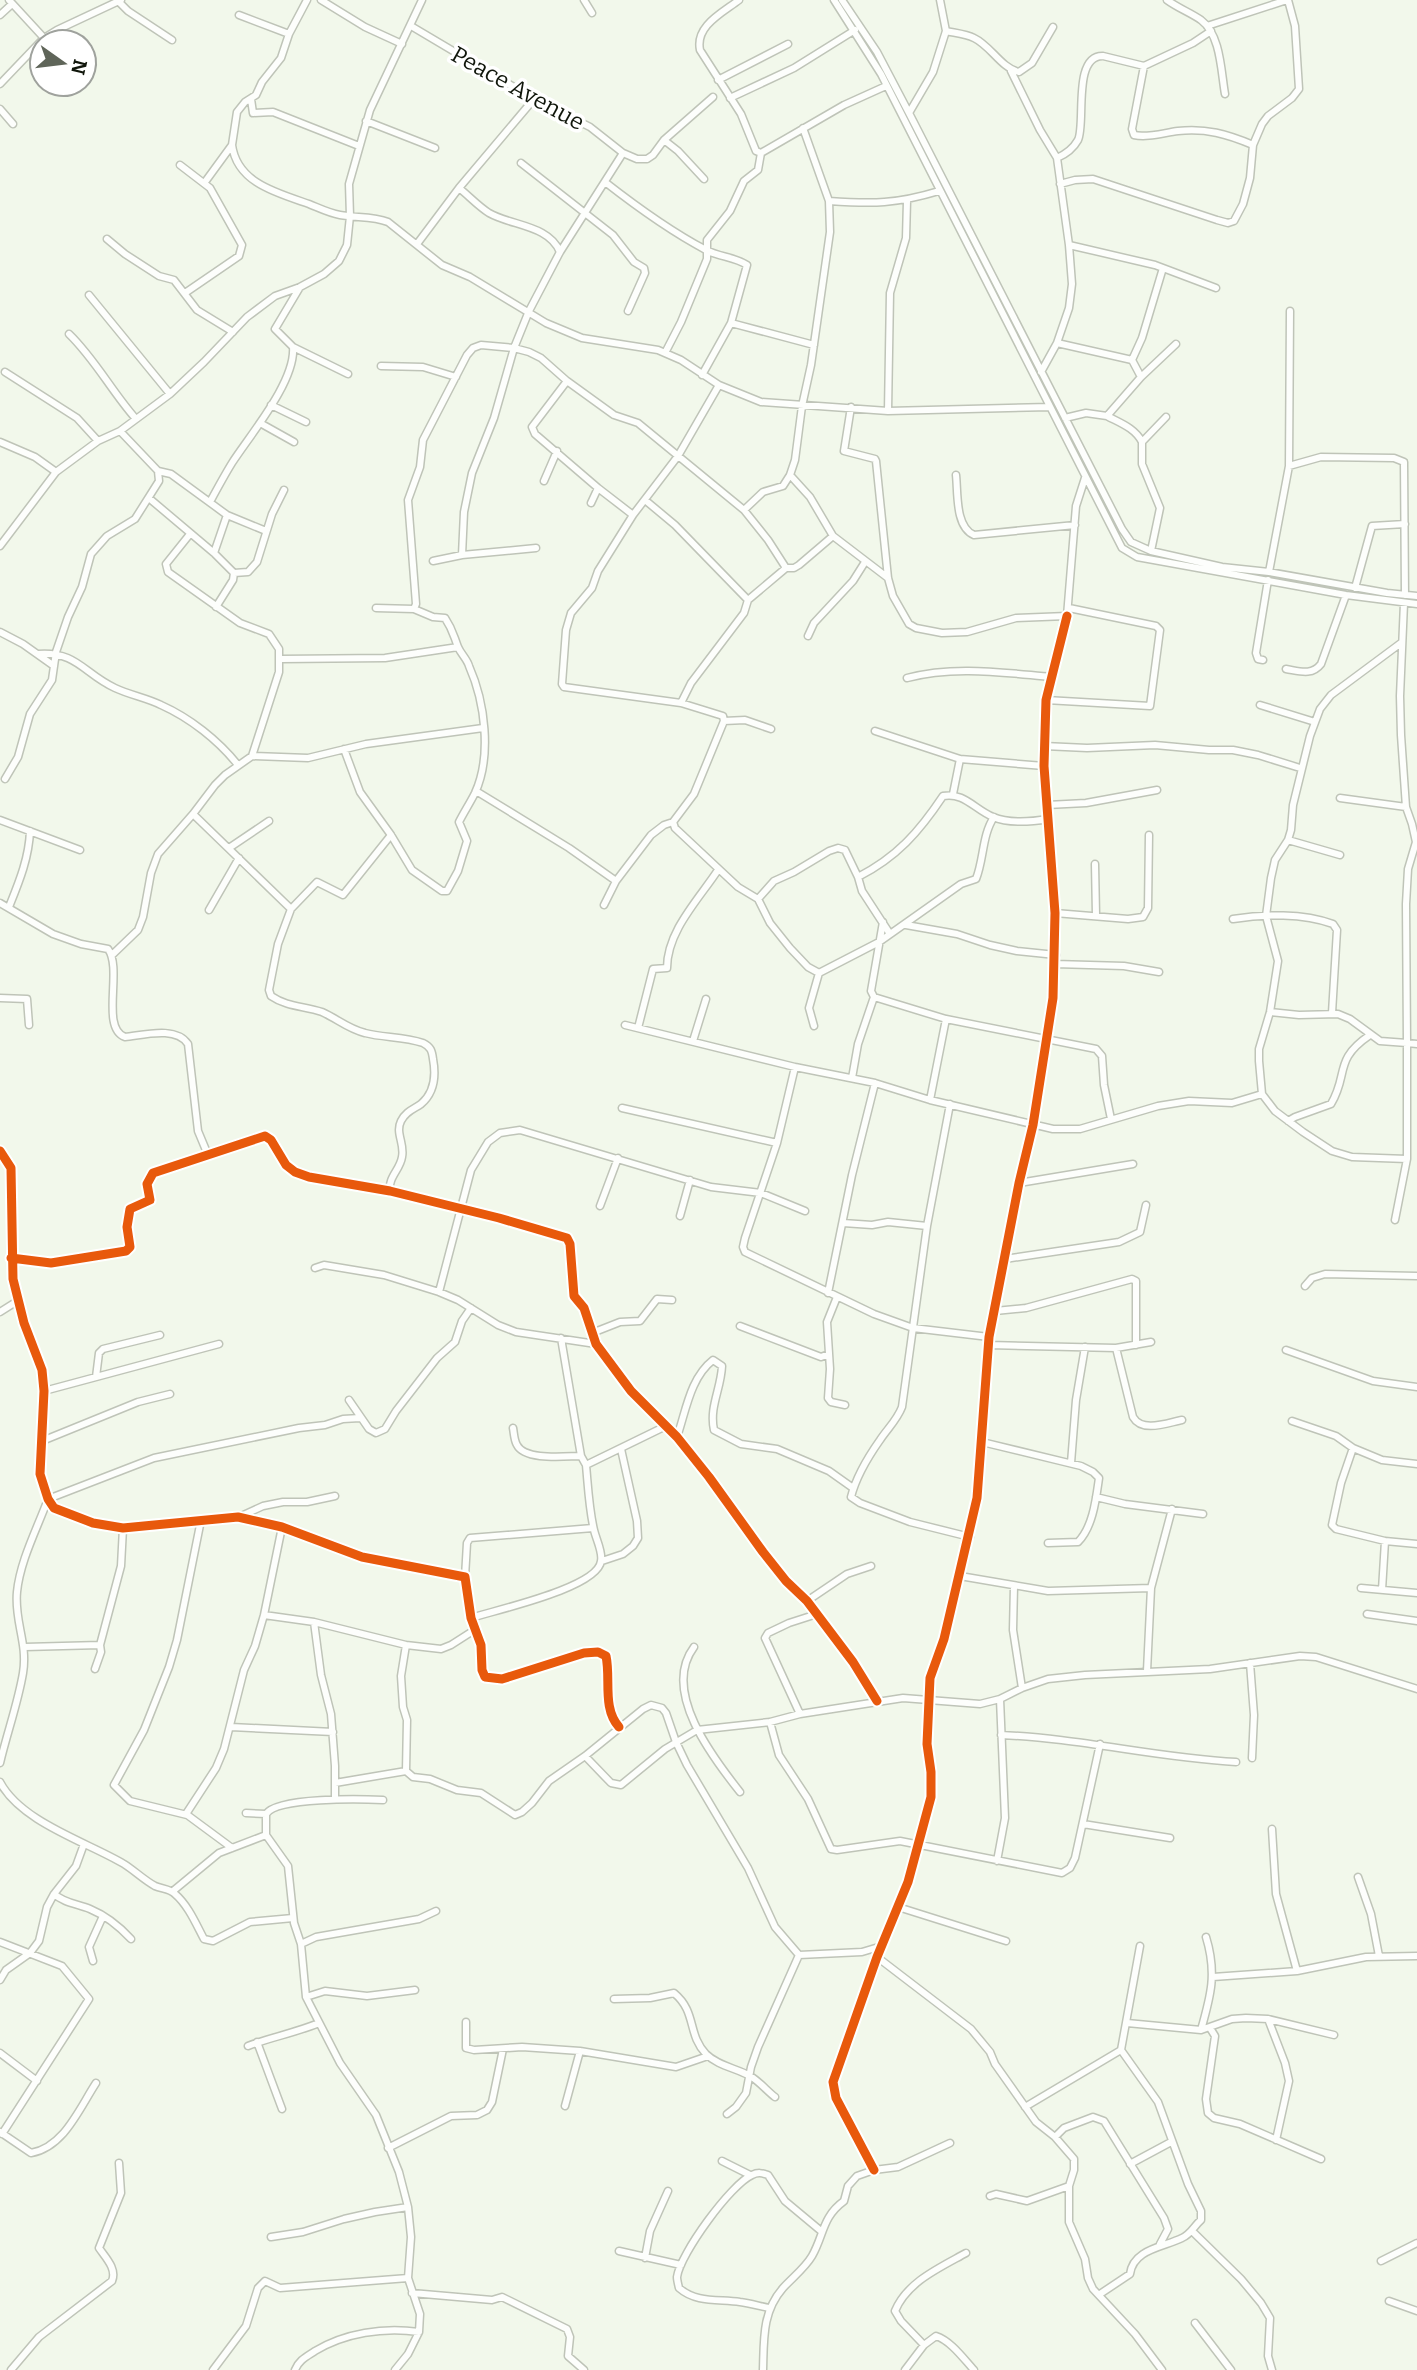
<svg xmlns="http://www.w3.org/2000/svg" width="1417" height="2370" font-family="Bitter,serif">
<style>
.lines{fill:none;stroke-linecap:round;stroke-linejoin:round}
.minor-casing{stroke:#bfc4b8;stroke-width:9}
.minor{stroke:#fdfefc;stroke-width:6}
.cycleway-casing{stroke:#fff;stroke-width:13}
.cycleway{stroke:#e8590c;stroke-width:9}
.labels{text-anchor:middle;dominant-baseline:central;stroke-width:7;stroke-linejoin:round;paint-order:stroke}
.street-label{font-size:23px;fill:#10160b;stroke:#fff}
</style>
<rect width="100%" height="100%" fill="#f2f8eb"/>
<g class="lines">
<g class="minor-casing">
<path id="minor" d="M 9,0 L 44,38
M 321,0 L 365,27 L 402,44
M 584,0 L 592,13
M 739,0 C 722,13 695,26 700,50 L 741,114 L 756,151 L 761,153 L 844,105 L 886,86
M 834,0 L 881,74 L 1122,548 L 1137,557 L 1346,595 L 1417,604
M 842,0 L 877,52 L 909,113 L 1122,529 L 1131,542 L 1151,551 L 1222,567 L 1269,572 L 1387,593 L 1417,596
M 1167,0 C 1178,8 1191,13 1201,20 C 1221,35 1221,72 1225,94
M 119,2 L 128,11 L 172,40
M 0,15 L 12,4
M 239,15 L 289,34
M 411,26 L 534,99 L 590,127 L 623,153 L 637,159 L 647,159 L 653,155 L 664,140 L 713,97
M 1207,26 L 1287,0
M 946,31 C 955,33 966,34 974,38 C 991,46 1001,68 1019,72 L 1032,63 L 1053,27
M 1144,66 L 1132,129 L 1134,135 C 1147,138 1163,133 1178,131 C 1206,128 1227,134 1253,145
M 1011,71 L 1040,130 L 1057,158 L 1069,245 L 1072,284 L 1069,308 L 1057,343 L 1041,372
M 718,80 L 788,44
M 0,84 L 44,38 L 57,30 L 121,0
M 730,98 L 794,68 L 855,30
M 251,99 L 253,113 L 273,112 L 359,146
M 0,109 L 13,124
M 909,113 L 933,72 L 946,31 L 940,0
M 366,121 L 435,148
M 803,128 L 829,201
M 664,140 L 678,151 L 704,179
M 232,145 C 237,183 277,193 309,204 C 319,208 329,213 340,215 C 356,218 373,216 388,222 L 442,265 L 470,277 L 546,323 L 582,338 L 658,350 L 681,360 L 719,385 L 761,402 L 888,411 L 1050,407
M 1057,158 C 1066,154 1073,149 1078,140 C 1086,124 1072,55 1103,56 L 1144,66 L 1193,43 L 1211,31
M 521,163 L 613,235 L 634,262 L 644,268 L 645,273 L 628,311
M 180,165 L 210,188 L 242,245 L 239,256 L 185,293
M 205,182 L 232,145 L 237,112 L 245,102 L 256,95 L 262,82 L 281,58 L 289,34 L 307,0
M 605,182 C 637,207 670,231 706,250 C 719,257 735,257 747,265 L 731,323 L 702,375
M 1060,184 L 1075,180 L 1093,179 L 1217,220 L 1228,223 L 1234,221 L 1243,204 L 1250,178 L 1253,145 L 1262,124 L 1268,116 L 1292,98 L 1299,89 L 1295,26 L 1288,0
M 459,188 C 469,196 478,206 489,213 C 512,226 549,225 560,252
M 107,239 L 125,254 L 159,276 L 174,280 L 197,310 L 233,332
M 417,244 L 459,188 L 534,99
M 1069,245 L 1155,265 L 1216,288
M 89,295 L 170,394
M 731,323 L 814,345
M 69,334 C 95,359 112,392 136,419
M 1057,343 L 1132,360 L 1141,377 L 1107,416 L 1086,413 L 1065,418
M 293,347 L 348,374
M 665,353 L 681,322 L 707,259 L 707,240 L 730,211 L 744,181 L 758,170 L 761,153
M 1132,360 L 1142,338 L 1163,268
M 381,366 L 423,367 L 456,377
M 5,372 L 77,418 L 98,441
M 1141,377 L 1176,344
M 567,381 L 532,427 L 535,434 L 598,488 L 633,515
M 719,385 L 678,456 L 633,515 L 598,571 L 592,588 L 571,613 L 566,630 L 562,684 L 564,687 L 681,703 L 723,716 L 724,721
M 271,405 L 306,422
M 851,407 L 844,451 L 875,459 L 876,461 L 888,578 L 893,596 L 909,624 L 916,628 L 942,633 L 967,632 L 1016,618 L 1067,616 L 1076,506 L 1085,478
M 888,411 L 890,293 L 906,238 L 907,201
M 1107,416 C 1120,423 1135,428 1142,442
M 260,423 L 294,442
M 0,442 L 35,457 L 56,472
M 1289,466 L 1321,457 L 1394,458 L 1404,462 L 1405,595
M 158,471 L 171,474 L 227,515 L 266,531
M 790,475 L 810,497 L 833,536 L 888,578
M 956,475 C 958,493 955,527 974,535 L 1075,525
M 544,481 L 557,451
M 150,499 L 214,553 L 234,573 L 233,580 L 216,607
M 645,500 L 675,525 L 748,600
M 210,502 C 217,489 224,476 232,463 C 250,435 296,381 293,347 L 275,329 L 300,287
M 591,503 L 598,488
M 744,510 L 763,492 L 783,486 L 790,475 L 795,460 L 802,406 L 811,365 L 830,232 L 829,201 C 873,204 896,204 939,191
M 190,534 L 166,564 L 168,572 L 240,623 L 269,634 L 279,649 L 279,672 L 252,756
M 0,546 L 56,472 L 98,441 L 120,431 L 170,394 L 204,362 L 247,317 L 275,296 L 300,287 L 324,274 L 339,261 L 347,245 L 350,216 L 349,184 L 370,110 L 422,0
M 1151,551 L 1160,508 L 1142,464 L 1142,442 L 1166,417
M 214,553 L 227,515
M 462,555 L 464,512 L 472,473 L 494,418 L 514,348 L 529,311 L 560,252 L 623,153
M 433,561 L 462,555 L 536,548
M 1269,572 L 1289,466 L 1290,311
M 234,573 L 248,572 L 257,562 L 272,514 L 284,490
M 1355,588 L 1372,526 L 1405,524
M 1404,603 L 1400,696 L 1401,735 L 1406,807 L 1412,824 L 1416,842 L 1408,869 L 1406,904 L 1407,1043 L 1417,1044
M 376,608 L 414,609 L 416,604 L 408,500 L 420,467 L 423,440 L 467,355 L 473,348 L 481,345 L 514,348 L 529,352 L 541,358 L 567,381 L 614,415 L 638,423 L 744,510 L 768,540 L 786,568 L 794,568 L 799,565 L 833,536
M 0,632 L 23,644 L 54,666
M 808,636 L 814,623 L 853,581 L 865,562
M 1401,643 L 1331,695 L 1320,709 L 1310,736 L 1293,805 L 1291,830 L 1288,840 L 1275,860 L 1271,878 L 1266,916 L 1278,961 L 1270,1012 L 1259,1049 L 1259,1061 L 1262,1094 L 1275,1111 L 1303,1132 L 1332,1151 L 1352,1157 L 1407,1159
M 38,654 C 77,651 84,674 115,688 C 130,695 147,698 161,705 C 190,718 218,740 238,765
M 281,659 L 385,658 L 458,647
M 1263,660 L 1258,659 L 1256,653 L 1268,580
M 1286,669 C 1299,671 1312,676 1321,664 L 1346,595
M 907,678 C 954,665 1005,673 1052,677
M 1046,700 L 1150,706 L 1160,630 L 1156,626 L 1069,608
M 681,703 L 691,683 L 744,613 L 748,600 L 786,568
M 1260,705 L 1315,722
M 724,721 L 745,720 L 771,729
M 875,731 L 960,759 L 1044,766
M 1044,746 L 1087,748 L 1155,745 L 1209,750 L 1233,750 L 1258,755 L 1300,768
M 344,749 L 360,792 L 391,835 L 412,870 L 442,891 L 447,891 L 458,871 L 467,841 L 459,822 C 464,812 470,803 475,793 C 492,756 485,702 469,666 C 467,659 461,654 458,647 C 453,634 453,630 445,618 L 433,617 L 414,609
M 5,779 L 18,757 L 30,714 L 52,680 L 56,652 L 68,617 L 82,587 L 91,554 L 107,536 L 135,519 L 159,481 L 158,471 L 120,431
M 476,791 L 569,848 L 616,881
M 953,794 L 960,759
M 1340,798 L 1406,807
M 1047,805 L 1086,803 L 1157,790
M 193,814 L 291,909 L 278,944 L 269,990 L 271,996 C 287,1007 304,1006 322,1012 C 336,1018 348,1029 365,1033 C 384,1038 403,1036 423,1043 C 431,1047 432,1051 433,1059 C 436,1075 435,1092 421,1104 C 414,1109 406,1111 401,1121 C 395,1133 405,1144 402,1157 C 400,1170 388,1177 390,1191
M 0,820 L 80,850
M 673,822 L 675,828 L 738,887 L 758,899 L 770,923 L 790,948 L 808,967 L 819,973
M 1288,840 L 1340,855
M 229,848 L 269,821
M 1095,864 L 1096,915
M 858,877 C 897,857 919,832 943,796 C 964,792 974,809 993,817 C 1010,824 1030,822 1048,819
M 758,899 L 774,881 L 794,872 L 829,851 L 838,848 L 845,850 L 858,877 L 862,891 L 890,934
M 0,903 L 53,934 L 81,944 L 108,949 C 123,969 100,1028 125,1037 C 144,1035 176,1026 188,1044 L 198,1131 L 208,1155
M 604,905 L 616,881 L 651,835 L 664,825 L 673,822 L 694,794 L 724,721
M 9,907 C 19,882 29,858 30,831
M 291,909 L 317,882 L 343,895 L 391,835
M 209,910 L 239,858
M 1055,913 L 1128,919 L 1143,917 L 1148,908 L 1149,835
M 1233,919 C 1264,914 1303,913 1333,924 L 1337,930 L 1332,1013
M 883,922 L 871,991 L 874,997 L 946,1019 L 1096,1049 L 1102,1056 L 1104,1085 L 1111,1119
M 906,925 L 957,934 L 990,945 L 1017,951 L 1056,955
M 112,955 L 138,930 L 143,917 L 151,873 L 158,854 L 193,814 L 215,785 L 225,775 L 252,756 L 308,758 L 366,744 L 483,728
M 1055,964 L 1124,966 L 1159,972
M 0,998 L 27,999 L 29,1025
M 1270,1012 L 1299,1015 L 1338,1014 L 1350,1019 L 1380,1041 L 1407,1043 L 1407,1159 L 1395,1220
M 625,1025 L 795,1067 L 875,1083 L 930,1100 L 1053,1129 L 1080,1129 L 1158,1106 L 1189,1101 L 1232,1103 L 1262,1094
M 814,1026 L 809,1008 L 819,973 L 879,942 L 961,884 L 976,879 C 984,859 982,835 994,817
M 638,1028 L 653,969 L 667,968 C 667,931 699,899 718,870
M 693,1041 L 706,999
M 795,1067 L 777,1143 L 745,1238 L 743,1247 L 745,1252 L 874,1314 L 913,1328 L 989,1337
M 852,1078 L 858,1044 L 874,997
M 930,1100 L 946,1019
M 950,1104 L 927,1226 L 902,1407 C 897,1420 888,1428 880,1440 C 868,1457 856,1477 851,1497 L 860,1503 L 910,1522 L 970,1537
M 622,1108 L 777,1143
M 1288,1121 L 1295,1117 L 1331,1104 C 1349,1074 1333,1060 1370,1035
M 0,1151 L 11,1168 L 13,1279 L 24,1323 L 42,1370 L 44,1391 L 40,1474 L 48,1499 L 54,1508 L 93,1523 L 123,1528 L 238,1517 L 282,1527 L 362,1557 L 465,1577 L 471,1618 L 481,1645 L 482,1670 L 485,1677 L 502,1679 L 584,1653 L 598,1652 L 606,1656 C 611,1679 602,1708 619,1727
M 1019,1183 L 1133,1164
M 600,1206 L 618,1158
M 680,1216 L 690,1180
M 843,1223 L 872,1225 L 888,1222 L 927,1226
M 11,1258 L 51,1263 L 126,1251 L 130,1247 L 127,1227 L 130,1209 L 150,1200 L 147,1184 L 153,1173 L 265,1136 L 271,1140 L 286,1165 L 295,1172 L 309,1177 L 390,1191 L 499,1218 L 567,1238 L 570,1244 L 574,1296 L 584,1308 L 596,1344 L 631,1391 L 677,1437 L 709,1477 L 763,1552 L 786,1581 L 807,1601 L 853,1662 L 877,1701
M 1005,1259 L 1119,1242 L 1140,1232 L 1146,1205
M 315,1268 L 324,1265 L 384,1275 L 439,1292 L 458,1300 L 498,1325 L 516,1332 L 596,1344
M 1305,1286 L 1312,1278 L 1325,1274 L 1417,1276
M 439,1292 L 471,1170 L 488,1142 L 500,1133 L 520,1130 L 711,1187 L 761,1193 L 805,1211
M 828,1293 L 852,1175 L 875,1083
M 837,1297 L 827,1322 L 830,1369 L 828,1398 L 831,1402 L 845,1405
M 995,1311 L 1026,1308 L 1132,1279 L 1136,1281 L 1136,1345
M 0,1312 L 19,1300
M 740,1326 L 821,1357 L 829,1354
M 592,1333 L 620,1322 L 640,1321 L 657,1299 L 672,1300
M 989,1345 L 1116,1348 L 1151,1342
M 1116,1348 L 1133,1417 C 1142,1433 1167,1423 1182,1420
M 1286,1350 L 1373,1381 L 1417,1387
M 96,1377 L 99,1353 L 103,1349 L 160,1335
M 44,1391 L 219,1344
M 349,1400 L 369,1429 L 376,1433 L 385,1429 L 396,1411 L 437,1358 L 455,1342 L 462,1321 L 471,1308
M 1292,1421 L 1336,1436 L 1353,1448 L 1382,1460 L 1417,1464
M 513,1428 C 514,1433 514,1440 517,1445 C 525,1461 566,1456 581,1456
M 677,1437 C 686,1411 690,1378 713,1360 L 722,1366 C 721,1389 709,1407 714,1430 L 741,1444 L 777,1449 L 829,1471 L 853,1488
M 42,1441 L 138,1402 L 170,1394
M 982,1442 L 1081,1466 L 1093,1472 L 1099,1478 C 1096,1499 1093,1527 1078,1542 L 1048,1543
M 1353,1448 L 1341,1483 L 1332,1525 L 1336,1529 L 1385,1541 L 1417,1544
M 1071,1463 L 1076,1400 L 1085,1347
M 586,1465 L 666,1426
M 1096,1497 L 1125,1504 L 1203,1514
M 239,1517 L 263,1506 L 283,1502 L 307,1502 L 335,1496
M 602,1561 L 623,1554 L 633,1546 L 638,1538 L 637,1521 L 621,1449
M 960,1576 L 1048,1591 L 1151,1588
M 465,1577 L 467,1543 L 470,1538 L 593,1528
M 1014,1586 L 1013,1630 L 1022,1688
M 1361,1588 L 1417,1593
M 1382,1590 L 1385,1541
M 807,1601 L 847,1574 L 871,1566
M 1367,1614 L 1417,1621
M 264,1615 L 314,1622 L 406,1645 L 441,1649 L 451,1645 L 476,1629
M 471,1618 C 495,1610 598,1588 601,1561 C 603,1552 596,1539 594,1530 C 589,1509 588,1486 586,1465 L 581,1456 L 561,1338
M 314,1622 L 321,1675 L 331,1714 L 335,1766 L 335,1799
M 25,1647 L 100,1645
M 694,1647 C 661,1691 713,1758 740,1792
M 1250,1663 L 1254,1715 L 1252,1758
M 95,1669 L 101,1652 L 100,1645 L 121,1566 L 123,1528
M 1147,1671 L 1151,1588 L 1172,1509
M 800,1714 L 765,1638 L 768,1633 L 789,1623 L 817,1614
M 770,1722 L 779,1755 L 808,1799 L 831,1849 L 837,1850 L 900,1841 L 1062,1873 L 1070,1868 L 1075,1858 L 1100,1744
M 231,1727 L 333,1732
M 1001,1735 C 1080,1738 1157,1758 1236,1762
M 585,1756 L 611,1783 L 621,1785 L 665,1749 L 697,1730 L 770,1722 L 800,1714 L 903,1698 L 980,1704 L 1000,1699 L 1022,1688 L 1048,1679 L 1085,1675 L 1210,1669 L 1300,1656 L 1316,1657 L 1417,1689
M 0,1763 C 7,1733 18,1703 23,1673 C 28,1643 14,1621 17,1592 C 20,1561 37,1529 48,1499 L 154,1458 L 299,1428 L 325,1425 L 343,1419 L 360,1418
M 406,1771 L 413,1777 L 430,1779 L 457,1790 L 481,1793 L 515,1815 L 522,1812 L 532,1803 L 549,1781 L 585,1756 L 643,1709 L 651,1705 L 662,1708 L 666,1713 L 676,1742 L 687,1765 L 748,1868 L 775,1927 L 799,1955 L 862,1952 L 882,1946
M 406,1771 L 407,1720 L 403,1707 L 401,1676 L 406,1645
M 0,1782 C 21,1822 87,1842 124,1864 C 135,1871 144,1880 155,1886 C 162,1889 170,1889 175,1894 C 188,1905 196,1924 204,1939 L 213,1941 L 250,1922 L 293,1918
M 335,1783 L 406,1771
M 383,1800 C 361,1799 277,1797 266,1814 L 266,1835 L 288,1866 L 294,1923 L 301,1944 L 306,1997 L 340,2063 L 376,2115 L 399,2172 L 408,2207 L 411,2237 L 408,2278 L 420,2314 L 419,2332 L 408,2354 L 395,2370
M 246,1813 L 266,1814
M 187,1815 L 130,1801 L 114,1785 L 144,1730 L 169,1667 L 177,1640 L 201,1520
M 1083,1824 L 1170,1838
M 1272,1829 L 1276,1894 L 1297,1971
M 232,1848 L 186,1814 L 216,1768 L 224,1749 L 244,1670 L 255,1646 L 264,1615 L 282,1527
M 997,1861 L 1005,1818 L 1000,1699
M 1358,1877 L 1371,1914 L 1379,1956
M 173,1891 L 219,1853 L 266,1835
M 54,1894 C 64,1903 78,1904 90,1909 C 107,1916 119,1926 131,1939
M 898,1907 L 1006,1941
M 0,1942 L 62,1966 L 89,1999 L 2,2134
M 301,1944 L 316,1937 L 419,1919 L 436,1911
M 877,1957 L 971,2029 L 990,2052 L 995,2064 L 1036,2122 L 1055,2137 L 1074,2159 L 1074,2170 L 1069,2186 L 1069,2222 L 1085,2259 L 1088,2278 L 1093,2289 L 1135,2334 L 1162,2370
M 93,1961 L 89,1947 L 103,1916
M 1213,1977 L 1297,1971 L 1366,1957 L 1417,1956
M 0,1980 L 6,1970 L 30,1953 L 39,1941 L 47,1907 L 54,1894 L 76,1866 L 84,1844
M 306,1997 L 325,1991 L 367,1996 L 415,1990
M 614,1999 L 650,1998 L 674,1993 C 697,2012 687,2034 706,2054 C 718,2066 736,2068 750,2076 C 759,2081 767,2091 775,2097
M 1268,2019 L 1285,2063 L 1289,2081 L 1276,2140
M 466,2022 L 466,2048 L 474,2050 L 522,2047 L 580,2051 L 676,2067 L 708,2056
M 1127,2023 L 1201,2030 L 1232,2019 L 1246,2018 L 1268,2019 L 1334,2035
M 1210,2028 L 1215,2036 L 1206,2099 L 1208,2113 L 1214,2118 L 1240,2124 L 1321,2159
M 1201,2030 C 1211,1995 1217,1973 1206,1937
M 257,2042 L 282,2109
M 248,2046 C 271,2037 295,2033 319,2023
M 0,2053 L 37,2081
M 565,2106 L 580,2051
M 1025,2107 L 1121,2050
M 727,2114 L 736,2107 L 746,2093 L 751,2067 L 758,2047 L 799,1955
M 0,2132 L 31,2153 C 64,2147 79,2109 96,2083
M 1055,2137 L 1064,2128 L 1093,2117 L 1104,2121 L 1164,2218 L 1168,2229 L 1160,2244
M 388,2148 L 451,2116 L 477,2115 L 487,2110 L 492,2102 L 503,2049
M 722,2161 L 750,2175
M 1130,2164 L 1171,2142
M 874,2170 L 836,2098 L 833,2082 L 877,1957 L 908,1882 L 931,1797 L 931,1772 L 927,1744 L 930,1678 L 944,1639 L 977,1498 L 989,1337 L 1019,1183 L 1033,1125 L 1053,998 L 1055,913 L 1044,766 L 1046,700 L 1067,616
M 990,2196 L 996,2194 L 1027,2201 L 1069,2186
M 1192,2231 L 1241,2279 L 1261,2303 L 1270,2318 L 1268,2356 L 1272,2370
M 271,2237 L 303,2232 L 344,2219 L 375,2212 L 408,2207
M 619,2251 L 681,2265
M 645,2258 L 650,2231 L 668,2191
M 1381,2261 L 1417,2243
M 412,2293 L 492,2300 L 502,2297 L 567,2329 L 570,2337 L 568,2356 L 584,2370
M 1100,2294 L 1130,2274 C 1133,2249 1164,2247 1182,2238 C 1191,2234 1194,2226 1201,2220 L 1201,2211 L 1188,2184 L 1158,2102 L 1121,2050 L 1140,1946
M 1389,2301 L 1417,2311
M 769,2308 C 759,2306 749,2303 740,2302 C 718,2299 696,2303 679,2288 C 678,2284 677,2280 677,2277 C 680,2254 731,2184 752,2175 C 758,2172 762,2173 768,2175 L 785,2201 L 821,2231
M 1195,2323 L 1231,2370
M 924,2345 L 901,2321 L 895,2311 C 907,2282 939,2268 966,2253
M 11,2370 L 39,2337 L 112,2281 C 117,2269 106,2258 99,2248 L 121,2193 L 119,2163
M 213,2370 L 246,2326 L 258,2288 L 265,2281 L 280,2288 L 408,2278
M 295,2370 C 299,2360 306,2357 315,2351 C 345,2333 383,2327 419,2332
M 763,2370 C 764,2339 762,2312 783,2288 C 792,2278 805,2268 812,2256 C 824,2235 822,2217 844,2201 L 848,2186 L 857,2176 L 874,2170 L 898,2167 L 950,2143
M 905,2370 L 924,2345 L 936,2336 C 951,2341 963,2358 974,2370"/>
</g>
<use href="#minor" class="minor"/>
<g class="cycleway-casing">
<path id="cycleway" d="M 0,1151 L 11,1168 L 13,1279 L 24,1323 L 42,1370 L 44,1391 L 40,1474 L 48,1499 L 54,1508 L 93,1523 L 123,1528 L 238,1517 L 282,1527 L 362,1557 L 465,1577 L 471,1618 L 481,1645 L 482,1670 L 485,1677 L 502,1679 L 584,1653 L 598,1652 L 606,1656 C 611,1679 602,1708 619,1727
M 11,1258 L 51,1263 L 126,1251 L 130,1247 L 127,1227 L 130,1209 L 150,1200 L 147,1184 L 153,1173 L 265,1136 L 271,1140 L 286,1165 L 295,1172 L 309,1177 L 390,1191 L 499,1218 L 567,1238 L 570,1244 L 574,1296 L 584,1308 L 596,1344 L 631,1391 L 677,1437 L 709,1477 L 763,1552 L 786,1581 L 807,1601 L 853,1662 L 877,1701
M 874,2170 L 836,2098 L 833,2082 L 877,1957 L 908,1882 L 931,1797 L 931,1772 L 927,1744 L 930,1678 L 944,1639 L 977,1498 L 989,1337 L 1019,1183 L 1033,1125 L 1053,998 L 1055,913 L 1044,766 L 1046,700 L 1067,616"/>
</g>
<use href="#cycleway" class="cycleway"/>
</g>
<g class="labels">
<g class="street-label">
<text transform="translate(518 88) rotate(29)">Peace Avenue</text>
</g>
</g>
<g transform="translate(63 63) rotate(104)"><circle r="33" fill="#ffffff" stroke="#9fa29d" stroke-width="2"/>
<path d="M0-5L12 26L0 18L-12 26Z" fill="#5f6559"/>
<text y="-10" font-size="19" font-weight="bold" text-anchor="middle" fill="#10160b">N</text>
</g>
</svg>
